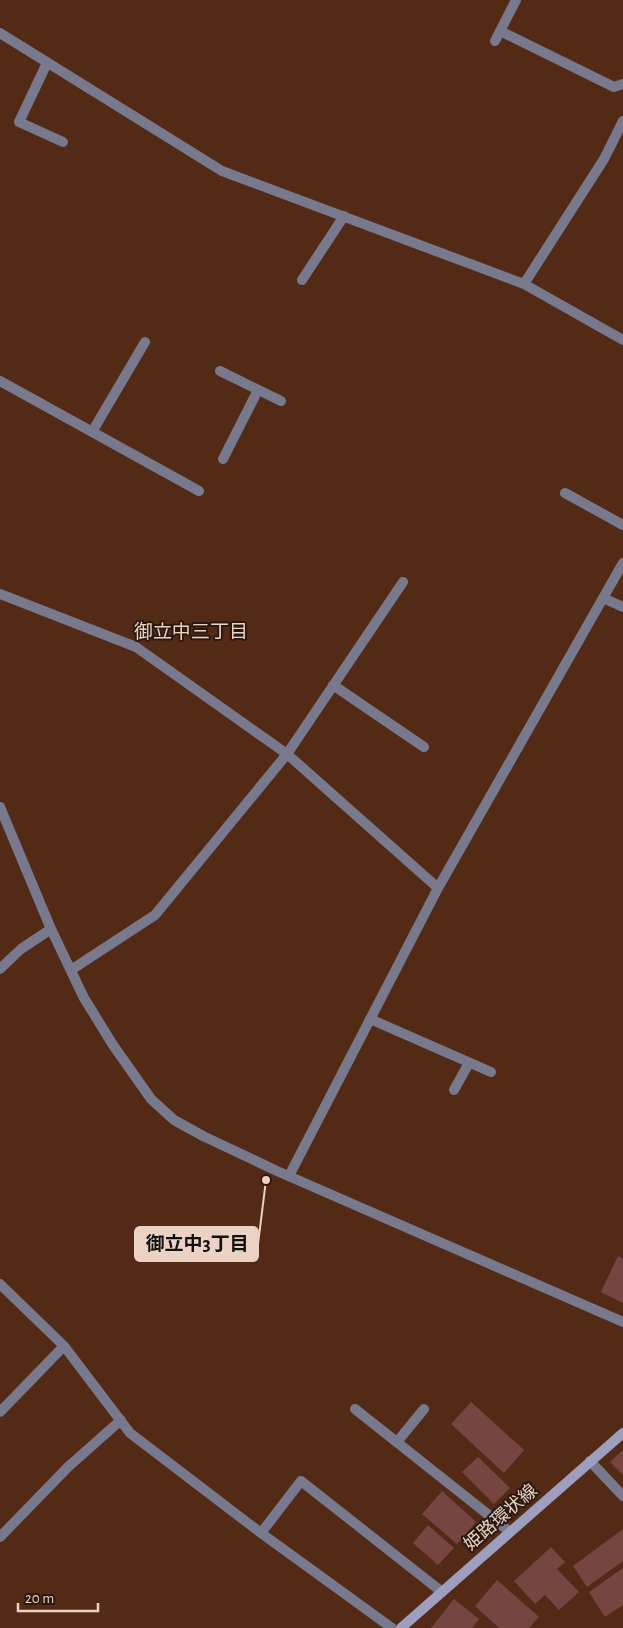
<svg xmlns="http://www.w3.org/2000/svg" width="623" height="1628" font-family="'Alegreya Sans','Noto Sans JP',sans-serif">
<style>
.building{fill:#764541}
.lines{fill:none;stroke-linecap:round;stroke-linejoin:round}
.minor{stroke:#79798d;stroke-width:10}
.secondary{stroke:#9e9ebe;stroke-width:10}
.labels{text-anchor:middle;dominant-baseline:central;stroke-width:4;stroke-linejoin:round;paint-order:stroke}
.street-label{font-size:18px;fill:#ecd1c5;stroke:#2b1910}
.neighbourhood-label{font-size:19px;fill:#ecd1c5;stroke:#2b1910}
.leader{fill:none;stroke:#ecd1c5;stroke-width:2}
.callout-dot{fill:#ecd1c5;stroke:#2b1910;stroke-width:2}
.callout{fill:#ecd1c5;stroke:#ecd1c5;stroke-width:2}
.callout-label{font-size:19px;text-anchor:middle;font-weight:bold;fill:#111}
</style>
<rect width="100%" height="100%" fill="#532a16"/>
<path class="building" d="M 618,1256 L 623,1259 L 623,1303 L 601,1292 Z
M 471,1402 L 524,1450 L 504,1473 L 451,1424 Z
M 623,1450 L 623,1475 L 610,1462 Z
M 478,1457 L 510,1488 L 494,1504 L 462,1472 Z
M 442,1491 L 476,1522 L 457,1544 L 422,1514 Z
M 428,1525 L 454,1548 L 438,1565 L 413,1543 Z
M 623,1529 L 623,1561 L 587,1587 L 573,1566 Z
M 551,1547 L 565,1562 L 557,1569 L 579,1592 L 559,1610 L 545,1595 L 535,1604 L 514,1581 Z
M 623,1568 L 623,1605 L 605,1617 L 589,1592 Z
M 497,1580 L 539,1617 L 529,1628 L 499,1628 L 475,1606 Z
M 454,1599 L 479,1619 L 472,1628 L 431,1628 Z"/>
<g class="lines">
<path class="minor" d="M 500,31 L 614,87 L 623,84
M 0,33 L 222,171 L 524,284 L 623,340
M 495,41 L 516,0
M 47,63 L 19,122 L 63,142
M 302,280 L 344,216
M 524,284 L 604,159 L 623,121
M 220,371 L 281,401
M 0,381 L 199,491
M 92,432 L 145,342
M 223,459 L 258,390
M 565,493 L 623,525
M 0,594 L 136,647 L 287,754 L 438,888
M 603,598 L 623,607
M 333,685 L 424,747
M 0,807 L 51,929
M 0,969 L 21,949 L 51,929 L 84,998 L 113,1045 L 151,1099 L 174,1120 L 203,1136 L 277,1171 L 623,1322
M 71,970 L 155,915 L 287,754 L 403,582
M 370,1019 L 491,1072
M 454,1090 L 469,1063
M 289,1176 L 438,888 L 623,563
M 0,1284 L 64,1346
M 355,1409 L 510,1532
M 0,1412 L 64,1346 L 130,1433 L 261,1533 L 392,1628
M 397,1442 L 424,1409
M 590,1461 L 623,1496
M 261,1533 L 301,1481 L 442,1592
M 0,1537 L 68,1467 L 121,1420"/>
<path class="secondary" d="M 401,1628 L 623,1433"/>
</g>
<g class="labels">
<g class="street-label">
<text transform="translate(501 1518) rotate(-41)">姫路環状線</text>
</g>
<g class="neighbourhood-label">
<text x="191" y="632">御立中三丁目</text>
</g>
</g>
<path class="leader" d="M266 1180L258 1244"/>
<circle class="callout-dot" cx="266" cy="1180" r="5"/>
<rect class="callout" x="135" y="1227" width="123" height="34" rx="5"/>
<g class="callout-label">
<text x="197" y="1250">御立中3丁目</text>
</g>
<path d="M18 1603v8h80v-8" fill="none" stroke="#ecd1c5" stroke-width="2.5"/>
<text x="25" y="1603" font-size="15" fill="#ecd1c5" stroke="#2b1910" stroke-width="4" paint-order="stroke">20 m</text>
</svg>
